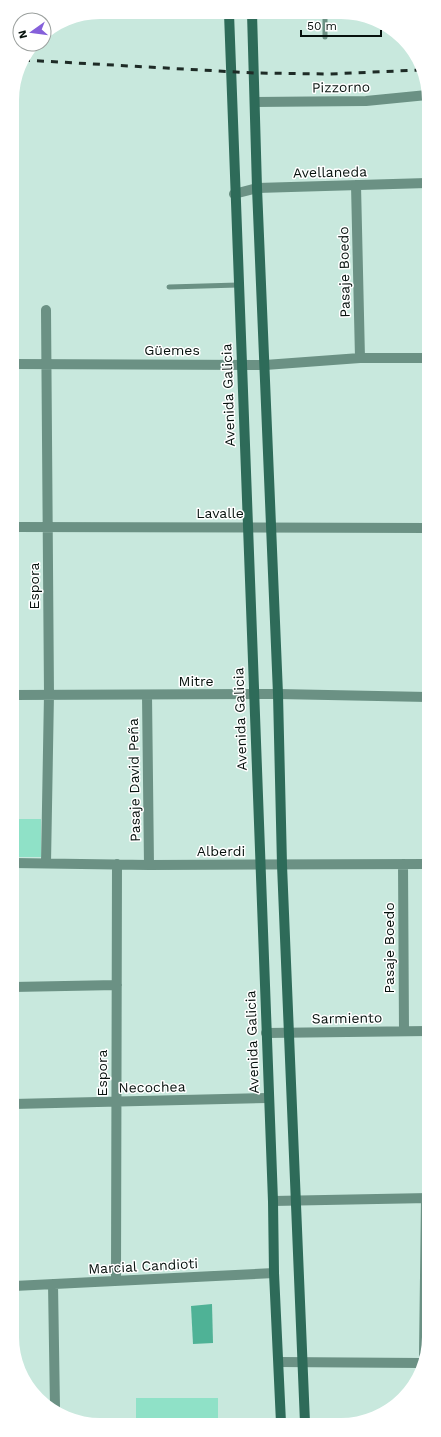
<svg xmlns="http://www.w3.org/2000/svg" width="441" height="1437" font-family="'Work Sans',sans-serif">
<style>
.green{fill:#8fe1c7}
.water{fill:#4fb296}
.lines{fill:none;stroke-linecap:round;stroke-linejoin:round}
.lane{stroke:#6b9184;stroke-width:5}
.street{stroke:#6b9184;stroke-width:10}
.secondary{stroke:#2e6b59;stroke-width:10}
.rail{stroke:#1e2b26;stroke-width:3;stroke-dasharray:7 7;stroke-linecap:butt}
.labels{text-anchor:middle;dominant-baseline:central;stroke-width:3;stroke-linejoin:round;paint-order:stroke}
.street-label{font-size:14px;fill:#06110d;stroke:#fff}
</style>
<rect width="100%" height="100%" fill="#c8e8dd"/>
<path class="green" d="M 13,819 L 41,819 L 41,857 L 13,857 Z
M 136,1398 L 218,1398 L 218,1423 L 136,1423 Z"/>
<path class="water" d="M 212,1304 L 213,1343 L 193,1344 L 191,1306 Z"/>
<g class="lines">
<path class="lane" d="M 325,14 L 325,37
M 169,287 L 238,285"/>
<path class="street" d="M 255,102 L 366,101 L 427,95
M 356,185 L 360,358
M 234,194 L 257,188 L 427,183
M 46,310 L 49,694 L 46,863
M 12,364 L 265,365 L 360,358 L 428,358
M 13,527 L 428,528
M 13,695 L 278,694 L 428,697
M 147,695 L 149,865
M 13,863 L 149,865 L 428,864
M 403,864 L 404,1031
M 13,987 L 117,985
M 266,1033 L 428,1031
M 13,1104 L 268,1098
M 273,1201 L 429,1198
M 116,1281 L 117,864
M 53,1284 L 55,1408
M 14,1286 L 274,1273
M 424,1354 L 426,1198
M 279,1362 L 421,1363"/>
<path class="secondary" d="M 229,13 L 273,1201 L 274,1273 L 281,1423
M 252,13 L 257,188 L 278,694 L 282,865 L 305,1423"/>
<path class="rail" d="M 23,60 L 254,73 L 330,74 L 420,70"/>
</g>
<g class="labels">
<g class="street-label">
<text transform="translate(341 87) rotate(-1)">Pizzorno</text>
<text transform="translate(330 172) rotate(-1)">Avellaneda</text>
<text transform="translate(344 272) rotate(-91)">Pasaje Boedo</text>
<text x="172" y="350">Güemes</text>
<text transform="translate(228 395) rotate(-92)">Avenida Galicia</text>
<text x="220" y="513">Lavalle</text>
<text transform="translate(34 586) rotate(-90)">Espora</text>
<text x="196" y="681">Mitre</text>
<text transform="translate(240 719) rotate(-92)">Avenida Galicia</text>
<text transform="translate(134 780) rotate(-91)">Pasaje David Peña</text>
<text x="221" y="851">Alberdi</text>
<text transform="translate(389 948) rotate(-90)">Pasaje Boedo</text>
<text transform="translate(347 1018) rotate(-1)">Sarmiento</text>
<text transform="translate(252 1042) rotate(-92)">Avenida Galicia</text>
<text transform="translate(102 1073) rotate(-90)">Espora</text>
<text transform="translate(152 1087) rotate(-1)">Necochea</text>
<text transform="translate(143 1266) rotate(-3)">Marcial Candioti</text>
</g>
</g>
<path d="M0 0H441V1437H0ZM100 19H341A81 81 0 0 1 422 100V1337A81 81 0 0 1 341 1418H100A81 81 0 0 1 19 1337V100A81 81 0 0 1 100 19Z" fill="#fff" fill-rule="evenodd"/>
<g transform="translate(32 32) rotate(256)"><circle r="19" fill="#ffffff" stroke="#9ba09e"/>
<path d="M0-3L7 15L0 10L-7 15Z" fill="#8560da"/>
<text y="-6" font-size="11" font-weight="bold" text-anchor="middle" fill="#06110d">N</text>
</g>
<path d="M301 30v6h80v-6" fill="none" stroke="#06110d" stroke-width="2"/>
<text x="307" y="30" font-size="12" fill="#06110d" stroke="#ffffff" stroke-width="3" paint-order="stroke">50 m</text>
</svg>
